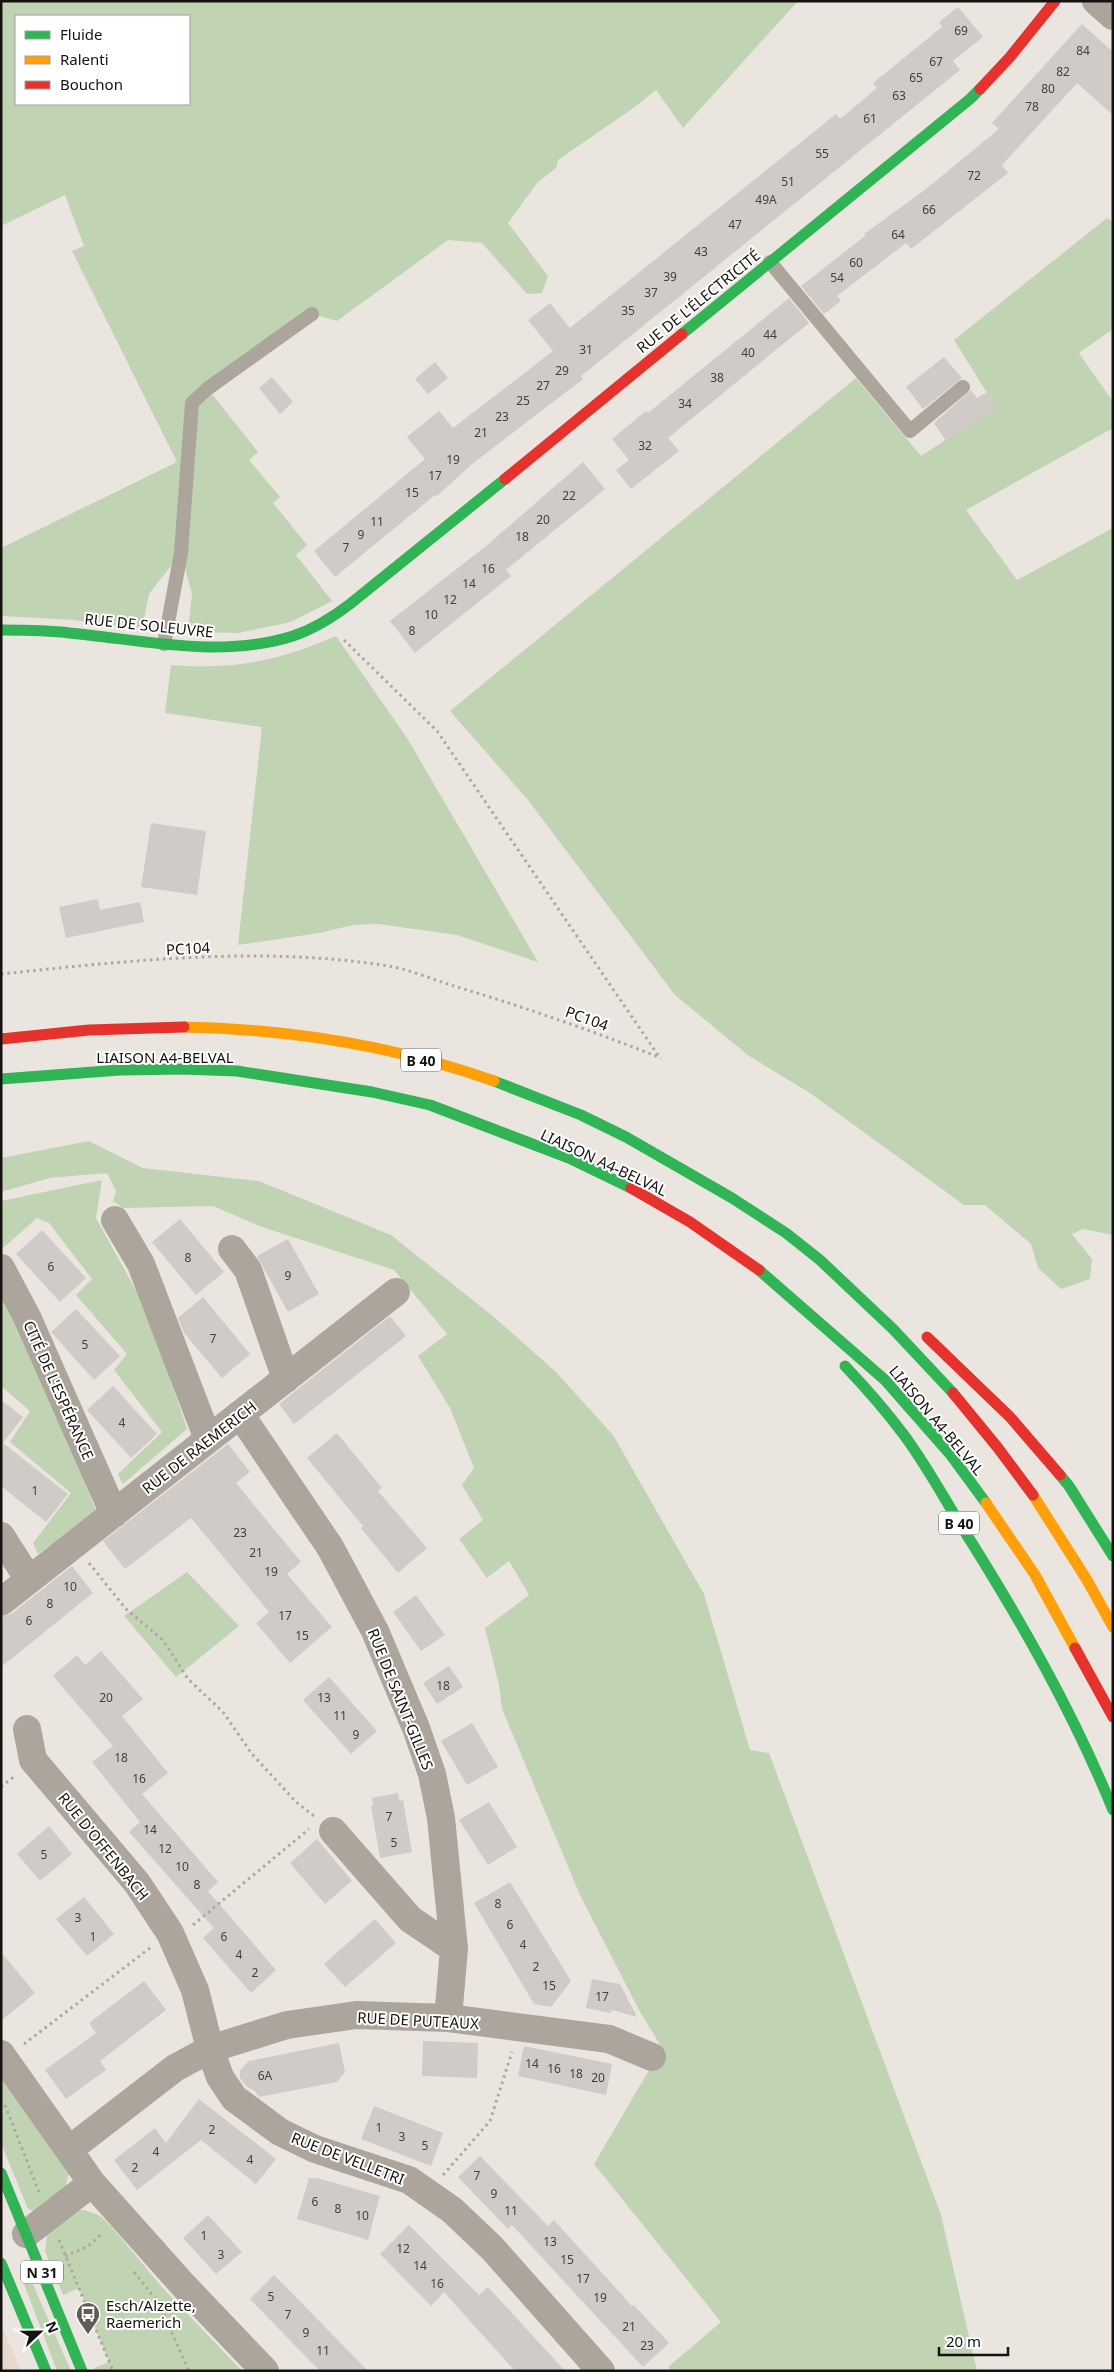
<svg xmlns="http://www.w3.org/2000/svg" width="1114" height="2372" font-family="'Noto Sans',sans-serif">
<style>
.built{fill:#e6dacf}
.green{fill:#c0d4b3;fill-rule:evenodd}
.building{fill:#d0cbc7}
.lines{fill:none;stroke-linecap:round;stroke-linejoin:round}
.path{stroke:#ada79f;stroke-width:3;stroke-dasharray:2.5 4;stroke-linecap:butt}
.lane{stroke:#aca59c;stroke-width:14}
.street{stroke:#aca59c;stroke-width:28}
.fast{stroke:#30b455;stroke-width:11}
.slow{stroke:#ff9f0a;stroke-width:11}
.jam{stroke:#e5322d;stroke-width:11}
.labels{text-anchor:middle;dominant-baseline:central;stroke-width:4;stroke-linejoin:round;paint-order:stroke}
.number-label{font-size:12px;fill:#44403d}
.shield{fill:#fff;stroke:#5c5957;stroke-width:1}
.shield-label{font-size:14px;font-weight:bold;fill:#16120f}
.street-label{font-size:15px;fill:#16120f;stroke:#fff}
.poi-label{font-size:15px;fill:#16120f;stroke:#fff;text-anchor:start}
</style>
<rect width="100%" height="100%" fill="#ebe5e0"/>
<path class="built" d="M 1,2323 L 21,2371 L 1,2371 Z"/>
<path class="green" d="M 1,1 L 798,1 L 683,128 L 656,90 L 632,109 L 558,160 L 556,168 L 537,183 L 508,223 L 548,276 L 542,293 L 527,294 L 482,243 L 448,240 L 337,321 L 312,314 L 208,389 L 258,452 L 249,460 L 280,497 L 273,503 L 307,545 L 296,555 L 332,601 L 291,622 L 238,633 L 188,632 L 192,594 L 181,553 L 149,594 L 142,629 L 73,620 L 1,616 L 1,548 L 177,462 L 72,251 L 84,246 L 65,195 L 1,226 ZM 16,16 L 189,16 L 189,104 L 16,104 Z
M 1107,218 L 1113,222 L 1113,329 L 1079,353 L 1113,402 L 1113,428 L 966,510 L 1017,580 L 1113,528 L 1113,1235 L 1083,1229 L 1072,1234 L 1092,1259 L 1090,1279 L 1061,1289 L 1038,1268 L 1031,1244 L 985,1205 L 964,1205 L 810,1093 L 749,1056 L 675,995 L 528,800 L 450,711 L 856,378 L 921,456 L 996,407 L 954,340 Z
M 336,636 L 407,738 L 538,962 L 457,935 L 378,924 L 353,925 L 319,933 L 238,945 L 262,727 L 165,713 L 171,665 C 234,670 279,661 336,636 Z
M 89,1141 L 143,1168 L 259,1181 L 391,1235 L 494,1317 L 556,1372 L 613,1435 L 704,1594 L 750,1750 L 769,1753 L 941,2215 L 977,2371 L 671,2371 L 668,2367 L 721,2322 L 594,2164 L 662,2048 L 639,2010 L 580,1895 L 502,1709 L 499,1685 L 485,1628 L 529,1595 L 509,1561 L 487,1578 L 459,1539 L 483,1520 L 462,1485 L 474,1468 L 450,1408 L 418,1356 L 447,1334 L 394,1270 L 262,1227 L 213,1206 L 123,1208 L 113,1201 L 116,1191 L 107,1173 L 50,1178 L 1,1192 L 1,1158 Z
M 102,1180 L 96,1218 L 148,1312 L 187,1429 L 123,1484 L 118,1474 L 162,1432 L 114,1370 L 127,1354 L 76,1295 L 92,1279 L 49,1223 L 37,1218 L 3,1248 L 1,1247 L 1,1201 Z
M 1,1288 L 48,1392 L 97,1513 L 38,1554 L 33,1543 L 71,1493 L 10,1442 L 30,1411 L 1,1386 Z
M 187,1572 L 239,1626 L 176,1677 L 124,1616 Z
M 1,2067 L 69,2172 L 64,2194 L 68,2210 L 84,2210 L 99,2215 L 111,2226 L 161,2286 L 242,2371 L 95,2371 L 94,2368 L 109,2362 L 79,2288 L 63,2295 L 45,2251 L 49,2216 L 28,2209 L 1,2143 Z
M 28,2273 L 71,2371 L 57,2371 L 21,2276 Z"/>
<path class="building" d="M 958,7 L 983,37 L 953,61 L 960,70 L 581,376 L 583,379 L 472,464 L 437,496 L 435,495 L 335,577 L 314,551 L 425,459 L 407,437 L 439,411 L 453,428 L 553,351 L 528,320 L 550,303 L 570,328 L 836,114 L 840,119 L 877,88 L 873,83 L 942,27 L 939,22 Z
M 1082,24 L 1113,52 L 1113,115 L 1077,83 L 1002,165 L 1008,173 L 911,249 L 906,243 L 884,260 L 837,296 L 841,301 L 824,314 L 801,286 L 865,236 L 864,234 L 926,189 L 999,129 L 992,123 Z
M 789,298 L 809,323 L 668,438 L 679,451 L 631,489 L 616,470 L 629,460 L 612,439 L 646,411 L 648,413 Z
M 944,357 L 962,378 L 923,409 L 906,387 Z
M 435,362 L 448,378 L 428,394 L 415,379 Z
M 272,377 L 293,402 L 280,414 L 259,388 Z
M 971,390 L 977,398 L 987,392 L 997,407 L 946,441 L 934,423 Z
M 583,462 L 605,489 L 506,570 L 511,576 L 415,653 L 390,621 L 486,546 Z
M 151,823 L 206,831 L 197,895 L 141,887 Z
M 98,899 L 100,910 L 140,902 L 144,922 L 66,938 L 59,907 Z
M 180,1219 L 224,1272 L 196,1295 L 152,1242 Z
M 42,1230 L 86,1278 L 60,1302 L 16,1254 Z
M 288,1239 L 319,1294 L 288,1312 L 257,1256 Z
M 203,1297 L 250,1354 L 222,1378 L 184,1333 L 178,1318 Z
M 76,1309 L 120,1356 L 94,1380 L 51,1332 Z
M 390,1316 L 406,1336 L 294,1424 L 279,1404 Z
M 113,1386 L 157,1434 L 131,1458 L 87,1410 Z
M 1,1400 L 23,1417 L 3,1443 L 68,1494 L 46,1522 L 1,1486 Z
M 337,1433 L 382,1488 L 378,1491 L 427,1548 L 398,1573 L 361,1528 L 363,1526 L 307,1458 Z
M 228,1444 L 250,1472 L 236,1483 L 301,1562 L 287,1574 L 332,1627 L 290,1663 L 256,1623 L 269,1612 L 191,1518 L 125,1569 L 103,1541 Z
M 72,1566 L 93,1593 L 1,1667 L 1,1617 L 11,1614 Z
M 416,1595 L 445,1635 L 421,1651 L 393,1612 Z
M 101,1651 L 143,1699 L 122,1716 L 168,1773 L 142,1794 L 218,1882 L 208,1891 L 276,1970 L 251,1993 L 203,1938 L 214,1928 L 129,1832 L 140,1822 L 92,1762 L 113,1746 L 53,1676 L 77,1655 L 85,1665 Z
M 449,1666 L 463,1687 L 437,1704 L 423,1683 Z
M 329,1677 L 377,1731 L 351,1754 L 303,1700 Z
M 472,1723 L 498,1767 L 467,1785 L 441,1741 Z
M 398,1793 L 399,1801 L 403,1800 L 412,1852 L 380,1858 L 371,1806 L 373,1805 L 372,1798 Z
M 489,1802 L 517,1847 L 488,1865 L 459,1820 Z
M 49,1826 L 72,1854 L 40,1881 L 17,1854 Z
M 317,1839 L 352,1881 L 325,1904 L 290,1863 Z
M 510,1882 L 571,1981 L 551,2007 L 534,2004 L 474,1903 Z
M 84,1897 L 114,1934 L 87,1956 L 56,1919 Z
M 375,1919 L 396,1943 L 345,1987 L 324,1964 Z
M 1,1952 L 35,1993 L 1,2021 Z
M 592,1979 L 620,1984 L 637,2017 L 612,2010 L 611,2013 L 586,2008 Z
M 144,1981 L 166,2010 L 100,2061 L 106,2070 L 66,2099 L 45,2070 L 96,2033 L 89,2023 Z
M 423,2041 L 478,2043 L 477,2078 L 422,2076 Z
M 339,2043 L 345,2072 L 337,2082 L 259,2097 L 255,2091 L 247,2087 L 240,2078 L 240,2070 L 249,2061 Z
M 524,2046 L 612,2064 L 606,2095 L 518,2076 Z
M 199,2099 L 276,2159 L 256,2184 L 201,2140 L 137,2190 L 114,2160 L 155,2128 L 166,2143 Z
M 374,2106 L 443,2133 L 431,2166 L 361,2139 Z
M 480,2156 L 548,2226 L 554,2220 L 632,2306 L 634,2305 L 669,2343 L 643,2367 L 512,2225 L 508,2229 L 458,2177 Z
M 309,2178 L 317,2178 L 380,2196 L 368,2240 L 297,2219 Z
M 208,2215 L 242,2252 L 216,2274 L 183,2238 Z
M 409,2225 L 479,2295 L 488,2287 L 565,2371 L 515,2371 L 444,2292 L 431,2306 L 380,2254 Z
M 274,2275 L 327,2329 L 368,2371 L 320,2371 L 309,2360 L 250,2299 Z"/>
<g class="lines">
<path class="path" d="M 344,640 L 437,731 L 660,1058
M 1,974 C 126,961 256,946 382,965 C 406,968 431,979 454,986 C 524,1007 593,1031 661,1058
M 89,1563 L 126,1609 L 163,1640 L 188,1679 L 223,1712 L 252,1754 L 296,1802 L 314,1816
M 1,1787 L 16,1775
M 193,1925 L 309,1829
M 24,2044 L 150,1948
M 5,2105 L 39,2192
M 443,2175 L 490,2121 L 512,2052
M 59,2240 L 113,2371
M 65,2256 L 87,2247 L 103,2233
M 134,2272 L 158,2302 L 189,2371"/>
<path class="lane" d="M 770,262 L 910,431 L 963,387
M 164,644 L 181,553 L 192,403 L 207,389 L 312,314"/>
<path class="street" d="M 1096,1 L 1113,16
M 115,1220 L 141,1264 L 208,1439
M 232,1249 L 248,1270 L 286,1379
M 1,1268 L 27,1317 L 114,1514
M 240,1414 L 330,1547 L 375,1631 L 416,1728 L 432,1774 L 441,1818 L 454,1949 L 448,2018
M 1,1536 L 29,1580
M 1,1602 L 396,1292
M 27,1729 L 33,1760 L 137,1883 L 170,1933 L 195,1990 L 210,2049 L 220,2077 L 234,2098 L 280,2132 L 315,2149 L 409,2180 L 452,2210 L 492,2248 L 601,2371
M 333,1831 L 410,1919 L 454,1949
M 1,2054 L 92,2183 L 26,2234
M 70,2149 L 175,2068 L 210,2049 L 287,2025 L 356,2015 L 448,2018 L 609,2039 L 652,2057
M 92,2183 L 184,2286 L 265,2371"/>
<path class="fast" d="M 682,334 L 970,99 L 980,89
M 1,630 C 24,630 47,630 70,633 C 143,640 221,659 293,636 C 314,629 333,617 350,604 L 505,479
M 1,1079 L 120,1070 L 183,1069 L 237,1071 L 372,1092 L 430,1105 L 569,1158 L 631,1188
M 494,1081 L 581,1115 L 626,1137 L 732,1198 L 786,1233 L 820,1260 L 893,1329 L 953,1393
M 759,1270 L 885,1380 L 950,1454 L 986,1503
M 845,1366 C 866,1388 886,1411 904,1435 C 927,1466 945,1500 965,1532 C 1021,1621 1073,1712 1113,1810
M 1060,1475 L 1069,1486 L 1113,1556
M 1,2173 L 82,2371
M 1,2263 L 46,2371"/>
<path class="slow" d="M 184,1027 C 288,1029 395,1046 494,1081
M 1033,1495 L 1087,1580 L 1113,1627
M 986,1503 L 1035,1575 L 1075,1648"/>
<path class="jam" d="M 980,89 L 1010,57 L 1055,1
M 505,479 L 682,334
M 1,1039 L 89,1030 L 184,1027
M 631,1188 L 690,1222 L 759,1270
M 927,1337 L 1010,1417 L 1060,1475
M 953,1393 L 998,1448 L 1033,1495
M 1075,1648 L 1113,1717"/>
</g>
<defs>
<g id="bus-pin" transform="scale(1.25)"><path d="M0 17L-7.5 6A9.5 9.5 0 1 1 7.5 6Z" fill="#615c58" stroke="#fff"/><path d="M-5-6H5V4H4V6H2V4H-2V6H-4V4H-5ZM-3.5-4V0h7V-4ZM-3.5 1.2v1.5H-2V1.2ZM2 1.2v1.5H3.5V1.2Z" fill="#fff"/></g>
</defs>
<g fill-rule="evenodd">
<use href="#bus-pin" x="88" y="2314"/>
</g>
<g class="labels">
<g class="number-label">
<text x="961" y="30">69</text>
<text x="1083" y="50">84</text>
<text x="936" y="61">67</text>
<text x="1063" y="71">82</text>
<text x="916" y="77">65</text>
<text x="1048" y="88">80</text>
<text x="899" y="95">63</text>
<text x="1032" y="106">78</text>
<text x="870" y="118">61</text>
<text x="822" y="153">55</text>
<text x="974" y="175">72</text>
<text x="788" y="181">51</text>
<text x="766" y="199">49A</text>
<text x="929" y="209">66</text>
<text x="735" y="224">47</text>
<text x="898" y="234">64</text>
<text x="701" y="251">43</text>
<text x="856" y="262">60</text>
<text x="670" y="276">39</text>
<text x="837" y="277">54</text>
<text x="651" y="292">37</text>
<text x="628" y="310">35</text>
<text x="770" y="334">44</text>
<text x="586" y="349">31</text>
<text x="748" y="352">40</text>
<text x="562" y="370">29</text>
<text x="717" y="377">38</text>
<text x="543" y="385">27</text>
<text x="523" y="400">25</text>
<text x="685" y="403">34</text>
<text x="502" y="416">23</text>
<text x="481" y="432">21</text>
<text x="645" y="445">32</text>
<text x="453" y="459">19</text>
<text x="435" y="475">17</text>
<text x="412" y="492">15</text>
<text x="569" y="495">22</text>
<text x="543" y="519">20</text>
<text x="377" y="521">11</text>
<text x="361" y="534">9</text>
<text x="522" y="536">18</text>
<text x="346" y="547">7</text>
<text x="488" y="568">16</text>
<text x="469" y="583">14</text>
<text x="450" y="599">12</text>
<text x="431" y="614">10</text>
<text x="412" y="630">8</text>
<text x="188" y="1257">8</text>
<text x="51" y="1266">6</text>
<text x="288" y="1275">9</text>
<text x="213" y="1338">7</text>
<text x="85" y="1344">5</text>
<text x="122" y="1422">4</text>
<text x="35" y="1490">1</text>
<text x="240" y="1532">23</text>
<text x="256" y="1552">21</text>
<text x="271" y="1571">19</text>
<text x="70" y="1586">10</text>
<text x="50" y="1603">8</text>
<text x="285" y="1615">17</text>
<text x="29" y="1620">6</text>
<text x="302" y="1635">15</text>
<text x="443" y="1685">18</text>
<text x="106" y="1697">20</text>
<text x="324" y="1697">13</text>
<text x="340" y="1715">11</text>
<text x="356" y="1734">9</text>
<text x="121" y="1757">18</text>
<text x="139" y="1778">16</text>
<text x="389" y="1816">7</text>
<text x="150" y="1829">14</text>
<text x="394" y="1842">5</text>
<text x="165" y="1848">12</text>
<text x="44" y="1854">5</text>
<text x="182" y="1866">10</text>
<text x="197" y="1884">8</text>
<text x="498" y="1903">8</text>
<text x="78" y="1917">3</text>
<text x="510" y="1924">6</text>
<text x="93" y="1936">1</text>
<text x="224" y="1936">6</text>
<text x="523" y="1944">4</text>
<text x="239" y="1954">4</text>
<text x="536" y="1966">2</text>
<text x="255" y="1972">2</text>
<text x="549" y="1985">15</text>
<text x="602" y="1996">17</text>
<text x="532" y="2063">14</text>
<text x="554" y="2068">16</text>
<text x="576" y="2073">18</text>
<text x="265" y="2075">6A</text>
<text x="598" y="2077">20</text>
<text x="379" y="2127">1</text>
<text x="212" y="2129">2</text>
<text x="402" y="2136">3</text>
<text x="425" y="2145">5</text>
<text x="156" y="2151">4</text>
<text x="250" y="2159">4</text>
<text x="135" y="2167">2</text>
<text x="477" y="2175">7</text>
<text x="494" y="2193">9</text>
<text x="315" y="2201">6</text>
<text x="338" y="2208">8</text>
<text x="511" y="2210">11</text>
<text x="362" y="2215">10</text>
<text x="204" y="2235">1</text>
<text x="550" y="2241">13</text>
<text x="403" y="2248">12</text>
<text x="221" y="2254">3</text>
<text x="567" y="2259">15</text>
<text x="420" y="2265">14</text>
<text x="583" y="2278">17</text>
<text x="437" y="2283">16</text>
<text x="271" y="2296">5</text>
<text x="600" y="2297">19</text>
<text x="288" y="2314">7</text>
<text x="629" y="2326">21</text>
<text x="306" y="2332">9</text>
<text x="647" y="2345">23</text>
<text x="323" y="2350">11</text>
</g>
<g class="shield">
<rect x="401" y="1048.5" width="40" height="23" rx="4"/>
<rect x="939" y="1511.5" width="40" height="23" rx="4"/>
<rect x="21" y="2260.5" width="42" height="23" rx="4"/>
</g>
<g class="shield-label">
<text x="421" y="1060">B 40</text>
<text x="959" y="1523">B 40</text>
<text x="42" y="2272">N 31</text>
</g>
<g class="street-label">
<text transform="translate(698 301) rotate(-39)">RUE DE L'ÉLECTRICITÉ</text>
<text transform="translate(149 625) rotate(6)">RUE DE SOLEUVRE</text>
<text transform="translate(188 948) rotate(-3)">PC104</text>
<text transform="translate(587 1018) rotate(20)">PC104</text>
<text x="165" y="1057">LIAISON A4-BELVAL</text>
<text transform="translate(604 1162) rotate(25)">LIAISON A4-BELVAL</text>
<text transform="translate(59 1390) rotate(66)">CITÉ DE L'ESPÉRANCE</text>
<text transform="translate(937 1420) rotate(50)">LIAISON A4-BELVAL</text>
<text transform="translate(199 1447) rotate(-38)">RUE DE RAEMERICH</text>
<text transform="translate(401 1699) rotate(68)">RUE DE SAINT-GILLES</text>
<text transform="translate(104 1846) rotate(51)">RUE D'OFFENBACH</text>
<text transform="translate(418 2020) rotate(3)">RUE DE PUTEAUX</text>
<text transform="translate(348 2158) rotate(21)">RUE DE VELLETRI</text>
</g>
<g class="poi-label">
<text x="106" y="2305">Esch/Alzette,<tspan x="106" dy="17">Raemerich</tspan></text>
</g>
</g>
<rect width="1114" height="2372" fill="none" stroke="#16120f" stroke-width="5"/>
<rect x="15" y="15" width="175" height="90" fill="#ffffff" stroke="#a2a09f"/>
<rect x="25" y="31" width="25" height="8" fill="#30b455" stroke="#a2a09f"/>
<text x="60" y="40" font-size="15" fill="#16120f">Fluide</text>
<rect x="25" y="56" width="25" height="8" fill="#ff9f0a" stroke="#a2a09f"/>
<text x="60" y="65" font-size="15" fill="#16120f">Ralenti</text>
<rect x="25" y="81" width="25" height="8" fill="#e5322d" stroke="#a2a09f"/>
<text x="60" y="90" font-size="15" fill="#16120f">Bouchon</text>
<g transform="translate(40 2332) rotate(68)" stroke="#ffffff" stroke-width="4" paint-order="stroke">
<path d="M0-4L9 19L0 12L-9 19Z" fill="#16120f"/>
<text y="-8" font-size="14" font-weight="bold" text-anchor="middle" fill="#16120f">N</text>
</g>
<path d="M939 2347v8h69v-8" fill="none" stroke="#16120f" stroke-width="2.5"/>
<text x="946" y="2347" font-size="15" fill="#16120f" stroke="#ffffff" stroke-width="4" paint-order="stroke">20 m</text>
</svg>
